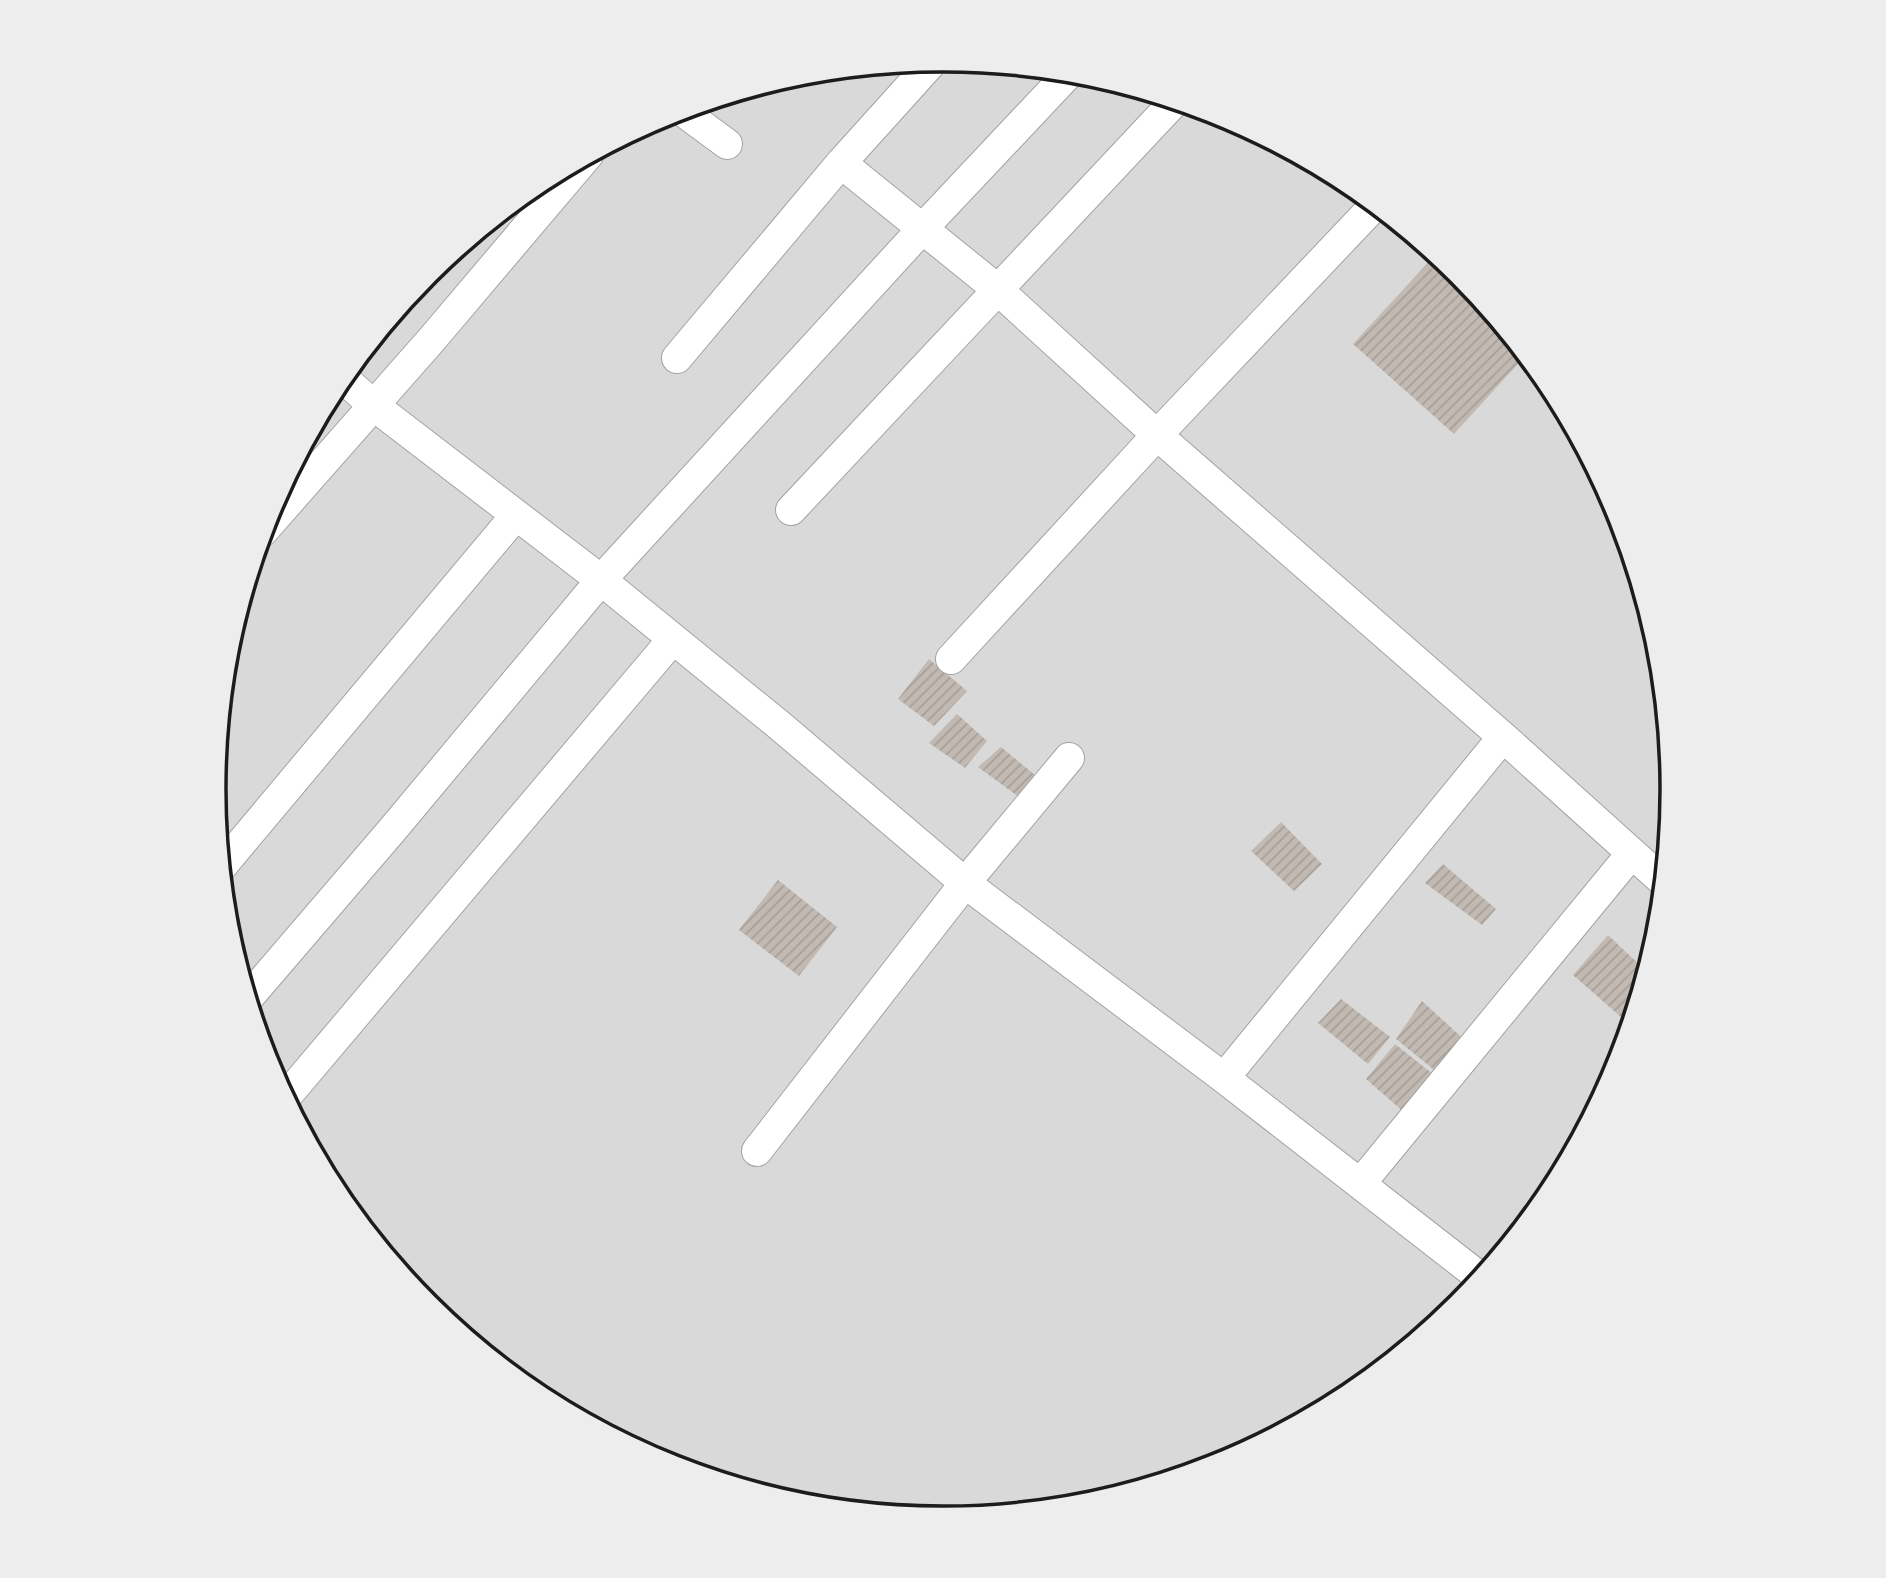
<svg xmlns="http://www.w3.org/2000/svg" width="1886" height="1578" font-family="Quicksand,sans-serif">
<style>
.residential{fill:#dad9d9}
.building{fill:url(#building-hatch)}
.lines{fill:none;stroke-linecap:round;stroke-linejoin:round}
.street-casing{stroke:#a3a3a3;stroke-width:32}
.street{stroke:#fff;stroke-width:30}
.rim{fill:none;stroke:#1c1c1c;stroke-width:3.5}
</style>
<defs>
<pattern id="building-hatch" width="6" height="6" patternUnits="userSpaceOnUse" patternTransform="scale(1.75)"><rect width="6" height="6" fill="#c2bab2"/><path d="M-1 1l2-2M0 6l6-6M5 7l2-2" fill="none" stroke="#a69f98"/></pattern>
</defs>
<rect width="100%" height="100%" fill="#eeeae2"/>
<path class="residential" d="M216 789a727 727 0 1 1 1454 0a727 727 0 1 1-1454 0Z"/>
<path class="building" d="M 1436,254 L 1459,273 L 1526,355 L 1454,434 L 1353,344 Z
M 929,659 L 967,691 L 934,726 L 898,699 Z
M 957,714 L 987,741 L 965,768 L 929,743 Z
M 1001,747 L 1041,780 L 1026,802 L 978,767 Z
M 1281,822 L 1322,864 L 1294,891 L 1251,851 Z
M 1443,864 L 1496,909 L 1482,925 L 1425,883 Z
M 778,880 L 837,927 L 799,976 L 739,930 Z
M 1608,935 L 1646,971 L 1630,1025 L 1573,975 Z
M 1341,999 L 1390,1037 L 1368,1064 L 1318,1023 Z
M 1422,1001 L 1469,1044 L 1443,1077 L 1396,1039 Z
M 1395,1044 L 1439,1079 L 1413,1120 L 1366,1079 Z"/>
<g class="lines">
<g class="street-casing">
<path id="street" d="M 681,110 L 727,144
M 841,163 L 997,289 L 1157,435 L 1503,737 L 1224,1078
M 677,358 L 841,163 L 933,61
M 342,377 L 373,405 L 601,580 L 779,725 L 965,883 L 1224,1078 L 1481,1278
M 791,510 L 1175,101
M 263,531 L 433,338 L 588,155
M 951,659 L 1157,435 L 1375,205
M 1503,737 L 1663,881
M 221,867 L 516,515
M 248,998 L 393,829 L 601,580 L 923,228 L 1070,72
M 285,1098 L 673,639
M 757,1151 L 965,883 L 1069,758
M 1360,1184 L 1632,853"/>
</g>
<use href="#street" class="street"/>
</g>
<path d="M0 0H1886V1578H0ZM226 789a717 717 0 1 1 1434 0a717 717 0 1 1-1434 0Z" fill="#ededed" fill-rule="evenodd"/>
<path class="rim" d="M226 789a717 717 0 1 1 1434 0a717 717 0 1 1-1434 0Z"/>
</svg>
